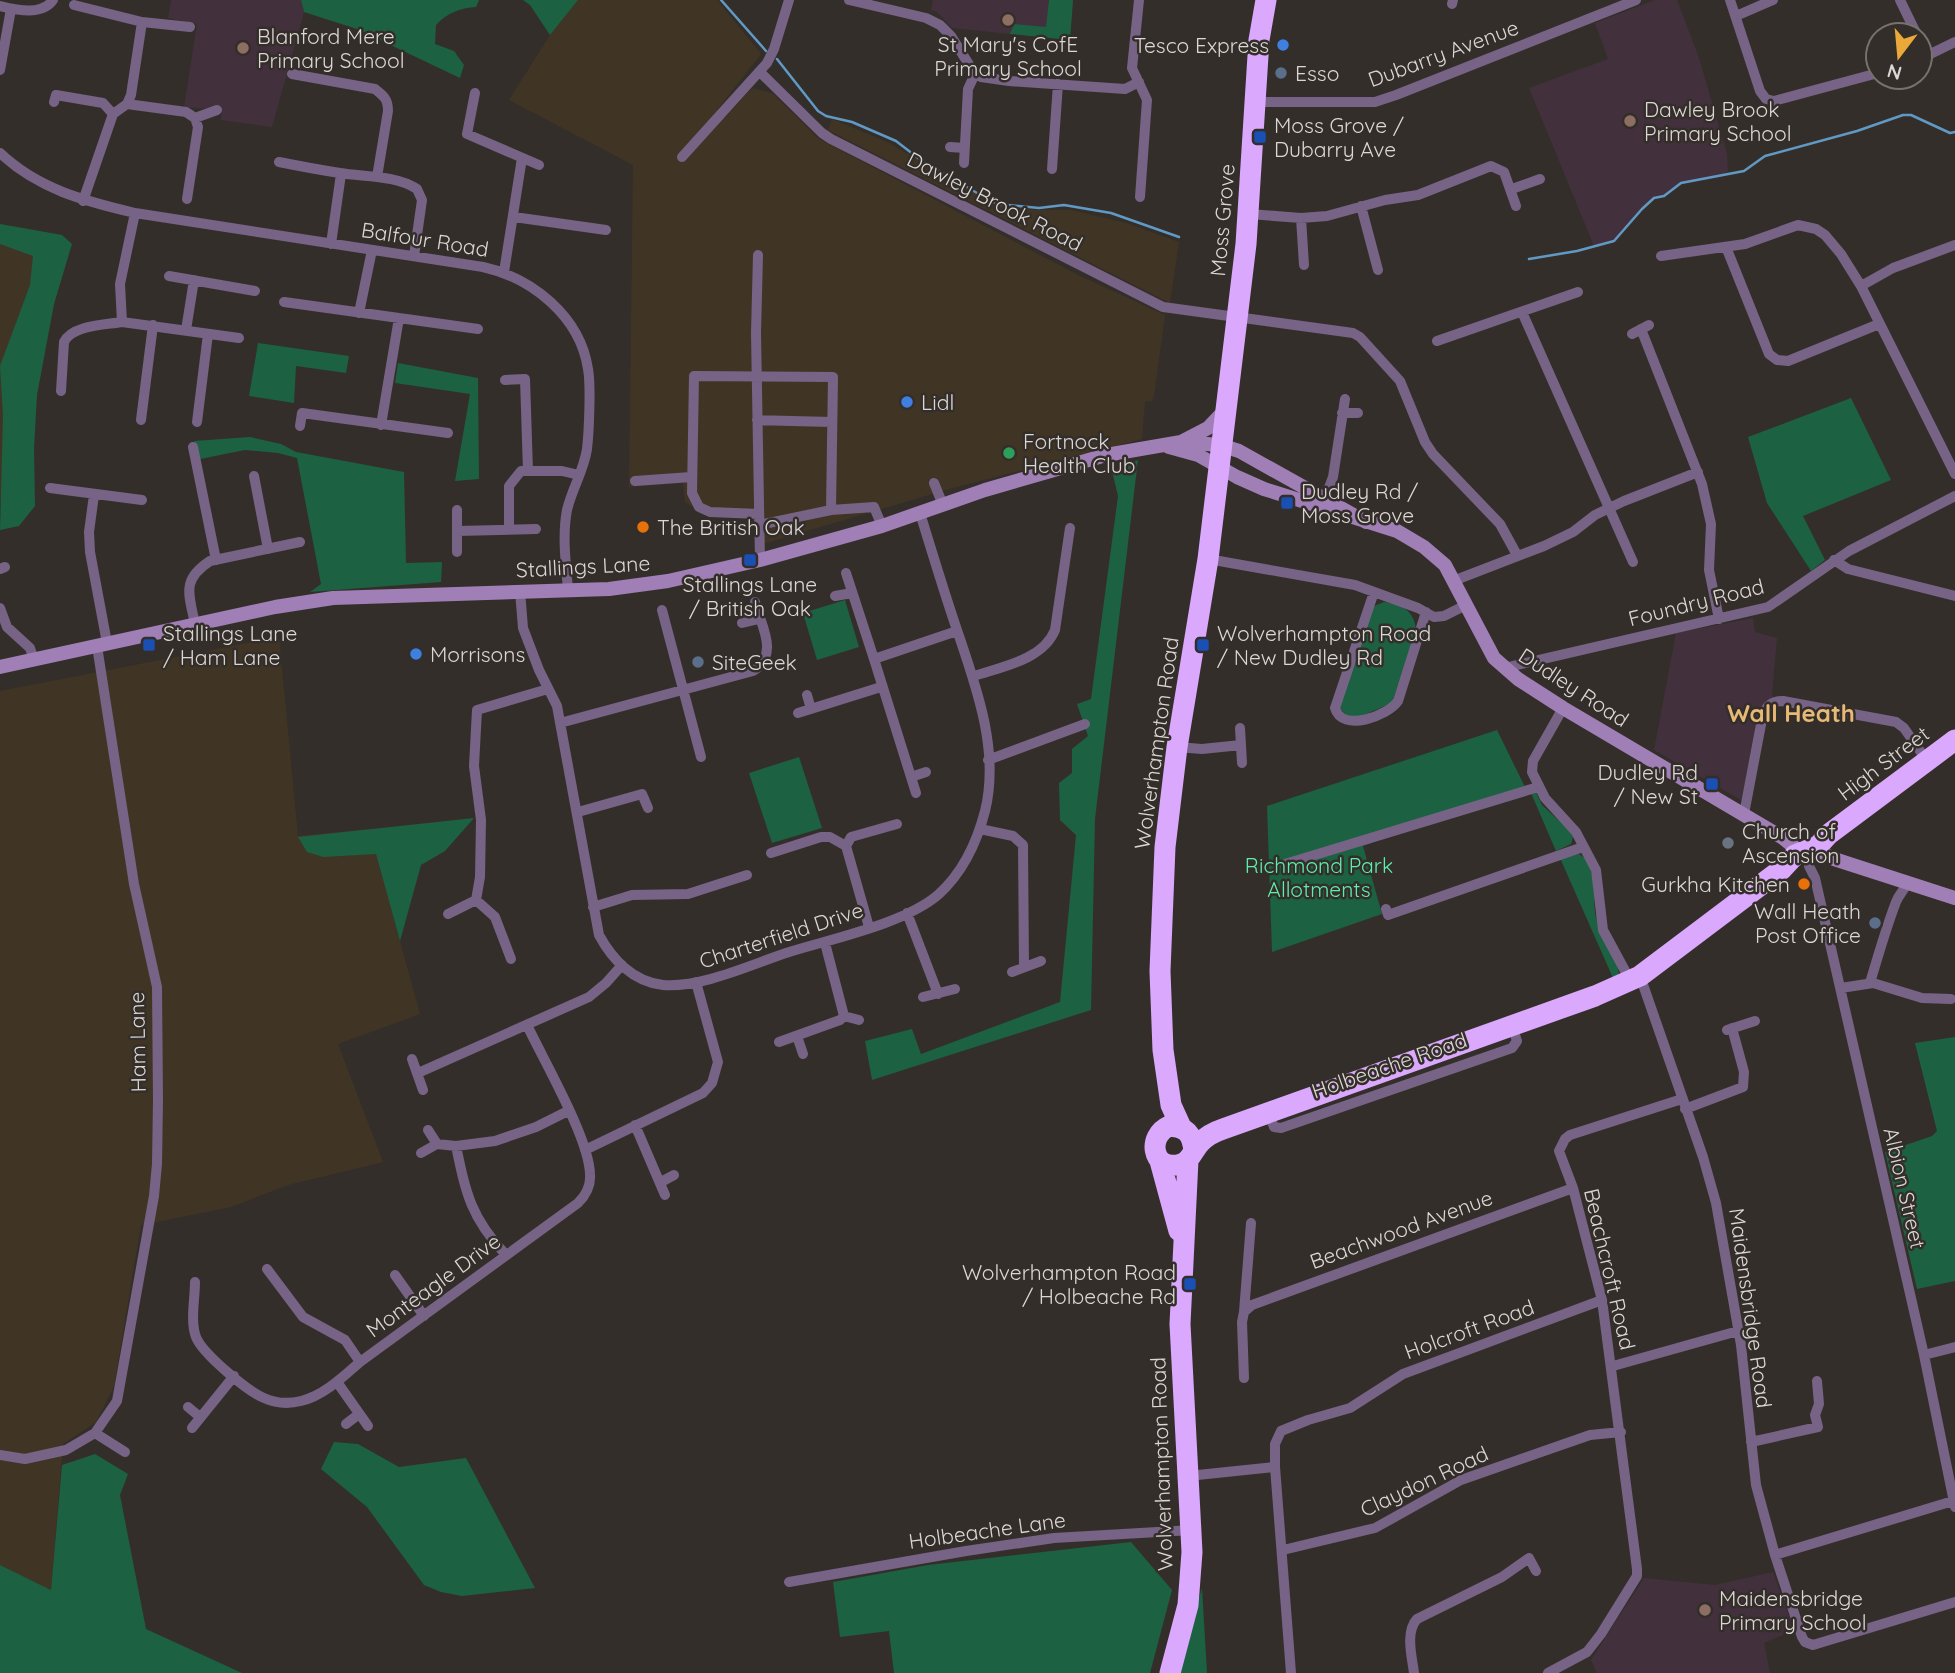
<svg xmlns="http://www.w3.org/2000/svg" width="1955" height="1673" font-family="Quicksand,sans-serif">
<style>
.industrial{fill:#403525}
.education{fill:#42313c}
.green{fill:#1c6142}
.lines{fill:none;stroke-linecap:round;stroke-linejoin:round}
.stream{stroke:#6199c5;stroke-width:2.5}
.street{stroke:#776385;stroke-width:10}
.secondary{stroke:#9f7fb5;stroke-width:14}
.highway{stroke:#daa8fc;stroke-width:21}
.education-dot{fill:#8d6e63;stroke:#342e2a;stroke-width:2.5}
.shop-dot{fill:#3f7fe0;stroke:#342e2a;stroke-width:2.5}
.service-dot{fill:#5c6f8a;stroke:#342e2a;stroke-width:2.5}
.transit-dot{fill:#1a4fb4;stroke:#342e2a;stroke-width:2.5}
.leisure-dot{fill:#2e9e5b;stroke:#342e2a;stroke-width:2.5}
.food-dot{fill:#e8710a;stroke:#342e2a;stroke-width:2.5}
.worship-dot{fill:#6b7280;stroke:#342e2a;stroke-width:2.5}
.labels{text-anchor:middle;dominant-baseline:central;stroke-width:5;stroke-linejoin:round;paint-order:stroke}
.poi-label{font-size:21px;fill:#dbd7d4;stroke:#342e2a;text-anchor:start}
.street-label{font-size:21px;fill:#dbd7d4;stroke:#342e2a}
.park-label{font-size:21px;fill:#5eeeac;stroke:#342e2a}
.quarter-label{font-size:24px;font-weight:bold;fill:#e6b976;stroke:#342e2a}
</style>
<rect width="100%" height="100%" fill="#342e2a"/>
<path class="industrial" d="M 578,0 L 717,0 L 761,54 L 717,110 L 725,118 L 752,88 L 772,93 L 819,139 L 1078,275 L 1165,315 L 1154,396 L 1152,401 L 1145,402 L 1142,439 L 949,489 L 756,546 L 753,519 L 705,514 L 685,502 L 683,483 L 629,487 L 633,165 L 509,100 L 550,35 Z
M 832,119 L 887,142 L 997,205 L 1034,210 L 1071,210 L 1126,223 L 1179,242 L 1170,303 L 828,130 Z
M 0,224 L 62,235 L 0,503 Z
M 279,637 L 298,836 L 369,829 L 420,1014 L 338,1044 L 383,1162 L 288,1185 L 231,1207 L 141,1225 L 114,1386 L 96,1422 L 63,1444 L 51,1590 L 0,1565 L 0,691 Z"/>
<path class="education" d="M 171,0 L 301,0 L 304,12 L 272,127 L 221,120 L 222,110 L 184,107 L 197,24 L 168,18 Z
M 933,0 L 1073,0 L 1070,40 L 952,28 L 937,12 L 931,10 Z
M 1655,0 L 1677,0 L 1699,58 L 1727,154 L 1728,171 L 1722,177 L 1681,183 L 1664,196 L 1654,198 L 1642,209 L 1614,241 L 1594,246 L 1529,88 L 1608,59 L 1595,23 Z
M 1753,618 L 1755,632 L 1777,638 L 1772,694 L 1775,699 L 1763,708 L 1741,800 L 1654,750 L 1676,633 Z
M 1773,1572 L 1794,1630 L 1764,1643 L 1770,1673 L 1597,1673 L 1591,1660 L 1644,1578 L 1715,1585 Z"/>
<path class="green" d="M 301,0 L 479,0 L 476,7 C 460,8 447,13 436,25 L 435,44 L 454,51 L 464,65 L 460,78 L 357,29 L 304,12 Z
M 523,0 L 578,0 L 550,35 L 530,5 Z
M 1049,0 L 1073,0 L 1070,40 L 1010,34 L 1014,24 L 1046,27 Z
M 0,224 L 62,235 L 72,244 L 54,304 L 37,395 L 34,449 L 35,506 L 19,526 L 0,530 L 3,416 L 0,366 L 30,285 L 33,256 L 0,244 Z
M 258,343 L 349,356 L 346,373 L 296,366 L 294,403 L 249,396 Z
M 398,363 L 478,378 L 479,479 L 455,481 L 470,394 L 395,383 Z
M 1851,398 L 1891,480 L 1803,516 L 1825,560 L 1811,571 L 1767,503 L 1748,437 Z
M 250,437 L 281,444 L 296,452 L 404,472 L 406,563 L 442,562 L 441,582 L 310,592 L 321,584 L 297,458 L 278,453 L 245,450 L 200,459 L 194,441 Z
M 1138,460 L 1095,819 L 1091,1010 L 872,1080 L 865,1041 L 912,1029 L 921,1054 L 1060,1002 L 1076,835 L 1060,820 L 1059,783 L 1072,773 L 1072,749 L 1088,736 L 1077,704 L 1091,699 L 1118,496 L 1112,471 Z
M 845,600 L 859,647 L 817,660 L 803,613 Z
M 1384,602 C 1402,605 1413,609 1416,629 L 1392,703 L 1359,717 L 1349,718 L 1339,707 L 1372,607 Z
M 1497,730 L 1525,787 L 1363,846 L 1382,914 L 1272,952 L 1267,806 Z
M 799,757 L 822,828 L 772,843 L 749,773 Z
M 1535,790 L 1542,805 L 1571,832 L 1573,837 L 1571,844 L 1556,851 L 1531,793 Z
M 474,818 L 445,851 L 421,865 L 400,941 L 376,854 L 323,857 L 307,852 L 298,837 Z
M 1579,854 C 1598,864 1592,899 1596,917 C 1601,937 1617,955 1619,974 L 1613,978 L 1560,858 Z
M 1955,1037 L 1955,1281 L 1917,1289 L 1885,1152 L 1932,1136 L 1937,1131 L 1915,1043 Z
M 334,1442 L 358,1444 L 399,1467 L 466,1458 L 535,1588 L 462,1596 L 441,1592 L 424,1585 L 367,1507 L 321,1469 Z
M 95,1454 L 128,1474 L 120,1495 L 146,1629 L 242,1673 L 0,1673 L 0,1565 L 51,1590 L 62,1465 Z
M 1131,1542 L 1172,1590 L 1150,1673 L 894,1673 L 889,1631 L 840,1637 L 833,1582 L 928,1565 Z
M 1202,1588 L 1207,1673 L 1178,1673 Z"/>
<g class="lines">
<path class="stream" d="M 721,0 L 766,51
M 777,59 L 818,111 L 826,116 L 852,122 L 896,141 L 922,161 L 996,204 L 1039,208 L 1064,205 L 1111,213 L 1179,237
M 1529,259 L 1577,251 L 1614,241 L 1642,209 L 1654,198 L 1664,196 L 1681,183 L 1744,171 L 1765,156 L 1857,131 L 1903,115 L 1911,115 L 1950,133 L 1955,132"/>
<path class="street" d="M 849,0 L 926,18 L 940,25 L 951,36 L 975,74 L 981,77 L 1009,81 L 1125,89 L 1139,82
M 1139,0 L 1132,68 L 1147,100 L 1140,197
M 1730,0 L 1760,91 L 1766,99 L 1774,101 L 1878,73
M 1900,0 L 1917,35
M 1452,4 L 1453,0
M 74,5 L 142,22 L 190,27
M 0,6 C 17,10 42,16 53,0
M 1736,16 L 1773,0
M 1920,59 L 1955,42
M 0,70 L 11,9
M 760,72 L 822,133 L 831,139 L 1163,307 L 1353,333 L 1360,337 L 1400,381 L 1425,442 L 1433,454 L 1500,524 L 1517,555
M 292,74 L 375,89 C 384,96 388,99 388,111 L 377,177
M 475,93 L 467,134 L 539,165
M 54,102 L 56,95 L 103,103 L 113,114
M 1256,102 L 1375,102 L 1396,95 L 1636,0
M 127,104 L 186,112 L 195,118 L 217,110
M 950,147 L 965,148
M 0,153 C 38,189 84,201 135,213 L 483,267 C 532,278 580,316 588,369 C 591,385 589,432 587,449 C 584,470 572,489 567,510 C 562,536 566,564 568,590
M 682,157 L 767,63 L 774,49 L 789,0
M 279,162 C 299,166 320,170 340,173 C 365,177 396,175 417,189 L 422,200 L 414,256
M 964,163 L 968,89 L 975,74
M 1052,169 L 1058,84
M 1512,189 L 1540,179
M 187,199 L 198,127 L 195,118
M 83,201 L 113,114 L 127,104 L 131,95 L 142,22
M 1361,206 L 1378,270
M 135,213 L 120,284 L 122,322 L 239,338
M 1249,214 L 1301,218 L 1327,216 L 1385,200 L 1418,195 L 1491,166 L 1504,172 L 1516,206
M 514,217 L 606,230
M 1301,218 L 1304,265
M 331,244 L 341,174
M 1726,247 L 1769,354 L 1777,360 L 1788,361 L 1879,324
M 758,255 L 756,333 L 760,560
M 1661,256 L 1745,244 L 1798,225 L 1816,229 L 1825,235 L 1841,254 L 1861,286 L 1955,474
M 504,272 L 522,158
M 169,276 L 255,291
M 1861,286 L 1893,268 L 1955,245
M 284,302 L 478,329
M 1522,312 L 1633,562
M 359,313 L 372,250
M 1641,329 L 1702,484 L 1711,524 L 1709,570 L 1719,619
M 186,330 L 194,280
M 1632,334 L 1649,325
M 1437,341 L 1578,292
M 505,380 L 525,379 L 528,471
M 61,391 L 64,342 C 72,325 105,325 122,322
M 1342,413 L 1358,413
M 141,420 L 153,325
M 757,420 L 832,422
M 197,422 L 208,334
M 381,425 L 399,318
M 300,426 L 302,413 L 448,433
M 193,447 L 216,560
M 254,476 L 268,549
M 635,481 L 691,477
M 934,483 L 943,505
M 50,488 L 142,500
M 94,495 L 89,532 L 90,552 L 107,643
M 1325,498 L 1333,477 L 1345,399
M 457,510 L 457,552
M 831,510 L 874,507 L 882,526
M 759,525 L 831,510 L 833,377 L 694,376 L 692,493 L 699,507 L 710,512 L 759,514
M 509,529 L 509,486 L 521,471 L 562,471 L 579,475
M 457,531 L 536,529
M 1208,559 L 1355,585 L 1418,608 L 1434,617 L 1444,616 L 1466,605
M 1834,560 L 1848,569 L 1955,596
M 0,569 L 5,567
M 846,573 L 874,659 L 957,631
M 1453,581 L 1544,546 L 1573,532 L 1595,515 L 1624,501 L 1698,472
M 520,591 L 523,628 L 539,670 L 557,706 L 599,935 C 612,959 633,982 663,985 C 701,988 750,965 786,953 C 830,939 905,924 939,894 C 963,872 977,842 985,811 C 1000,751 976,686 957,630 C 944,592 932,552 920,513
M 1374,592 L 1335,708 C 1342,733 1388,716 1398,701 L 1426,612
M 835,596 L 852,593
M 0,608 L 7,627 L 30,648 L 34,660
M 662,610 L 701,757
M 742,623 L 759,619
M 195,624 C 189,594 181,580 210,561 L 300,542
M 874,659 L 916,793
M 1504,668 L 1768,607 L 1849,551 L 1955,496
M 974,676 C 1001,667 1043,660 1055,630 L 1070,528
M 807,695 L 811,709
M 1563,708 L 1533,761 L 1532,772 L 1545,798 L 1576,832 L 1596,870 L 1603,930 L 1630,980
M 798,713 L 881,687
M 560,723 L 753,671 C 780,654 761,626 755,602
M 1240,728 L 1242,763
M 1177,747 L 1202,749 L 1241,745
M 988,760 L 1085,724
M 911,777 L 926,772
M 578,812 L 642,794 L 648,808
M 1744,814 L 1763,714 C 1767,705 1773,701 1783,701 L 1896,722 L 1904,728 L 1927,761
M 980,829 L 1013,836 L 1023,845 L 1024,967
M 846,846 L 869,927
M 771,853 L 821,837 L 830,837 L 846,846 L 851,837 L 897,824
M 1285,864 L 1538,787
M 1809,866 L 1815,878 L 1924,1355 L 1955,1507
M 476,900 L 480,877 L 481,820 L 474,766 L 477,710 L 548,689
M 593,907 L 632,895 L 688,894 L 747,875
M 1386,909 L 1388,915 L 1583,847
M 907,913 L 938,994
M 448,914 L 476,900 L 495,917 L 511,959
M 1012,972 L 1041,961
M 1640,976 L 1703,1157 L 1716,1203 L 1741,1345 L 1756,1485 L 1775,1555 L 1802,1637 L 1805,1642 L 1813,1645 L 1955,1602
M 1870,983 C 1878,956 1886,928 1896,902 C 1899,894 1904,891 1907,883
M 1841,988 L 1873,983 L 1922,998 L 1951,999
M 923,997 L 955,989
M 844,1016 L 859,1020
M 1727,1030 L 1755,1021
M 797,1036 L 803,1054
M 779,1042 L 840,1020 L 844,1016 L 825,943
M 412,1059 L 423,1090
M 418,1073 L 589,997 L 606,983 L 622,965
M 1685,1109 L 1743,1087 L 1744,1072 L 1732,1028
M 1268,1112 L 1274,1127 L 1281,1128 L 1512,1048 L 1517,1041 L 1512,1026
M 635,1125 L 665,1195
M 428,1130 L 437,1144
M 456,1146 C 466,1194 471,1218 506,1255
M 585,1150 L 703,1093 L 712,1083 L 718,1062 L 696,982
M 421,1153 L 437,1144 L 456,1146 L 495,1141 L 536,1127 L 568,1111
M 661,1182 L 674,1175
M 267,1269 L 303,1317 L 345,1340 L 360,1362
M 395,1275 L 424,1316
M 195,1282 C 195,1299 190,1321 196,1337 C 202,1353 247,1391 264,1398 C 275,1403 289,1404 301,1401 C 323,1396 343,1377 360,1362 L 578,1203 C 586,1195 591,1185 590,1174 C 589,1138 544,1061 527,1025
M 1244,1312 L 1251,1223
M 1924,1355 L 1955,1347
M 1613,1366 L 1738,1331
M 1244,1378 L 1242,1322 L 1244,1312 L 1252,1305 L 1573,1188
M 337,1382 L 368,1426
M 188,1407 L 200,1417
M 346,1424 L 359,1414
M 192,1428 L 234,1376
M 95,1433 L 125,1452
M 1751,1442 L 1818,1427 L 1815,1415 L 1819,1404 L 1817,1381
M 0,1455 L 25,1459 L 66,1450 L 95,1433 L 117,1401 L 154,1196 L 157,1164 L 158,1100 L 157,987 L 134,884 L 97,646
M 1188,1476 L 1275,1467
M 1283,1550 L 1375,1528 L 1461,1480 L 1590,1435 L 1621,1432
M 1775,1555 L 1953,1501
M 789,1582 L 966,1551 L 1054,1538 L 1192,1530
M 1291,1673 L 1275,1467 L 1275,1444 L 1281,1431 L 1308,1420 L 1350,1408 L 1403,1374 L 1602,1300
M 1414,1673 C 1412,1657 1405,1632 1417,1619 L 1502,1577 L 1529,1558 L 1536,1571
M 1548,1673 L 1587,1652 L 1601,1634 L 1637,1576 L 1637,1569 L 1602,1300 L 1573,1188 L 1559,1151 L 1565,1139 L 1570,1135 L 1682,1099"/>
<path class="secondary" d="M 1183,441 L 1208,428 L 1225,410
M 1169,447 L 1198,455 L 1237,477 L 1264,489 L 1397,531 L 1424,547 L 1445,565 L 1494,658 L 1518,679 L 1563,708 L 1783,838 L 1793,846 L 1795,855
M 0,667 L 275,607 L 333,598 L 609,589 L 668,581 L 760,560 L 882,526 L 985,490 L 1106,455 L 1181,442 L 1220,445 L 1239,451 L 1366,522
M 1818,846 L 1820,852 L 1834,859 L 1955,898"/>
<path class="highway" d="M 1181,1127 L 1171,1105 L 1163,1050 L 1160,971 L 1165,847 L 1177,747 L 1208,559 L 1246,244 L 1259,40 L 1266,0
M 1194,1151 C 1192,1133 1186,1127 1169,1126 C 1147,1136 1152,1169 1177,1165 C 1190,1164 1192,1151 1200,1143 C 1206,1136 1214,1132 1223,1129 L 1595,996 L 1640,976 L 1782,869 L 1795,855 L 1818,846 L 1829,834 L 1955,740
M 1160,1161 L 1179,1231
M 1170,1673 L 1188,1605 L 1192,1552 L 1180,1324 L 1188,1160"/>
</g>
<g class="education-dot">
<circle cx="1008" cy="20" r="7"/>
<circle cx="243" cy="48" r="7"/>
<circle cx="1630" cy="121" r="7"/>
<circle cx="1705" cy="1610" r="7"/>
</g>
<g class="shop-dot">
<circle cx="1283" cy="45" r="7"/>
<circle cx="907" cy="402" r="7"/>
<circle cx="416" cy="654" r="7"/>
</g>
<g class="service-dot">
<circle cx="1281" cy="73" r="7"/>
<circle cx="698" cy="662" r="7"/>
<circle cx="1875" cy="923" r="7"/>
</g>
<g class="transit-dot">
<rect x="1253" y="130" width="14" height="14" rx="3.5"/>
<rect x="1280" y="496" width="14" height="14" rx="3.5"/>
<rect x="743" y="553" width="14" height="14" rx="3.5"/>
<rect x="142" y="638" width="14" height="14" rx="3.5"/>
<rect x="1196" y="638" width="14" height="14" rx="3.5"/>
<rect x="1705" y="777" width="14" height="14" rx="3.5"/>
<rect x="1183" y="1277" width="14" height="14" rx="3.5"/>
</g>
<circle class="leisure-dot" cx="1009" cy="453" r="7"/>
<g class="food-dot">
<circle cx="643" cy="527" r="7"/>
<circle cx="1804" cy="884" r="7"/>
</g>
<circle class="worship-dot" cx="1728" cy="843" r="7"/>
<g class="labels">
<g class="poi-label">
<text x="257" y="36">Blanford Mere<tspan x="257" dy="24">Primary School</tspan></text>
<text x="1008" y="44" text-anchor="middle">St Mary's CofE<tspan x="1008" dy="24">Primary School</tspan></text>
<text x="1269" y="45" text-anchor="end">Tesco Express</text>
<text x="1295" y="73">Esso</text>
<text x="1644" y="109">Dawley Brook<tspan x="1644" dy="24">Primary School</tspan></text>
<text x="1274" y="125">Moss Grove /<tspan x="1274" dy="24">Dubarry Ave</tspan></text>
<text x="921" y="402">Lidl</text>
<text x="1023" y="441">Fortnock<tspan x="1023" dy="24">Health Club</tspan></text>
<text x="1301" y="491">Dudley Rd /<tspan x="1301" dy="24">Moss Grove</tspan></text>
<text x="657" y="527">The British Oak</text>
<text x="750" y="584" text-anchor="middle">Stallings Lane<tspan x="750" dy="24">/ British Oak</tspan></text>
<text x="163" y="633">Stallings Lane<tspan x="163" dy="24">/ Ham Lane</tspan></text>
<text x="1217" y="633">Wolverhampton Road<tspan x="1217" dy="24">/ New Dudley Rd</tspan></text>
<text x="430" y="654">Morrisons</text>
<text x="712" y="662">SiteGeek</text>
<text x="1698" y="772" text-anchor="end">Dudley Rd<tspan x="1698" dy="24">/ New St</tspan></text>
<text x="1742" y="831">Church of<tspan x="1742" dy="24">Ascension</tspan></text>
<text x="1790" y="884" text-anchor="end">Gurkha Kitchen</text>
<text x="1861" y="911" text-anchor="end">Wall Heath<tspan x="1861" dy="24">Post Office</tspan></text>
<text x="1176" y="1272" text-anchor="end">Wolverhampton Road<tspan x="1176" dy="24">/ Holbeache Rd</tspan></text>
<text x="1719" y="1598">Maidensbridge<tspan x="1719" dy="24">Primary School</tspan></text>
</g>
<g class="street-label">
<text transform="translate(1443 53) rotate(-20)">Dubarry Avenue</text>
<text transform="translate(995 201) rotate(27)">Dawley Brook Road</text>
<text transform="translate(1222 220) rotate(-85)">Moss Grove</text>
<text transform="translate(425 239) rotate(9)">Balfour Road</text>
<text transform="translate(583 566) rotate(-3)">Stallings Lane</text>
<text transform="translate(1696 602) rotate(-14)">Foundry Road</text>
<text transform="translate(1574 687) rotate(33)">Dudley Road</text>
<text transform="translate(1156 743) rotate(-82)">Wolverhampton Road</text>
<text transform="translate(1883 763) rotate(-37)">High Street</text>
<text transform="translate(781 935) rotate(-18)">Charterfield Drive</text>
<text transform="translate(137 1042) rotate(-91)">Ham Lane</text>
<text transform="translate(1389 1065) rotate(-19)">Holbeache Road</text>
<text transform="translate(1905 1188) rotate(77)">Albion Street</text>
<text transform="translate(1401 1229) rotate(-20)">Beachwood Avenue</text>
<text transform="translate(1610 1269) rotate(77)">Beachcroft Road</text>
<text transform="translate(433 1285) rotate(-36)">Monteagle Drive</text>
<text transform="translate(1751 1308) rotate(82)">Maidensbridge Road</text>
<text transform="translate(1469 1329) rotate(-20)">Holcroft Road</text>
<text transform="translate(1161 1464) rotate(-92)">Wolverhampton Road</text>
<text transform="translate(1424 1481) rotate(-25)">Claydon Road</text>
<text transform="translate(987 1530) rotate(-8)">Holbeache Lane</text>
</g>
<g class="park-label">
<text x="1319" y="865">Richmond Park<tspan x="1319" dy="24">Allotments</tspan></text>
</g>
<g class="quarter-label">
<text x="1791" y="713">Wall Heath</text>
</g>
</g>
<g transform="translate(1899 56) rotate(196)"><circle r="33" fill="#342e2a" stroke="#77726e" stroke-width="2"/>
<path d="M0-5L12 26L0 18L-12 26Z" fill="#eba93a"/>
<text y="-10" font-size="19" font-weight="bold" text-anchor="middle" fill="#dbd7d4">N</text>
</g>
</svg>
